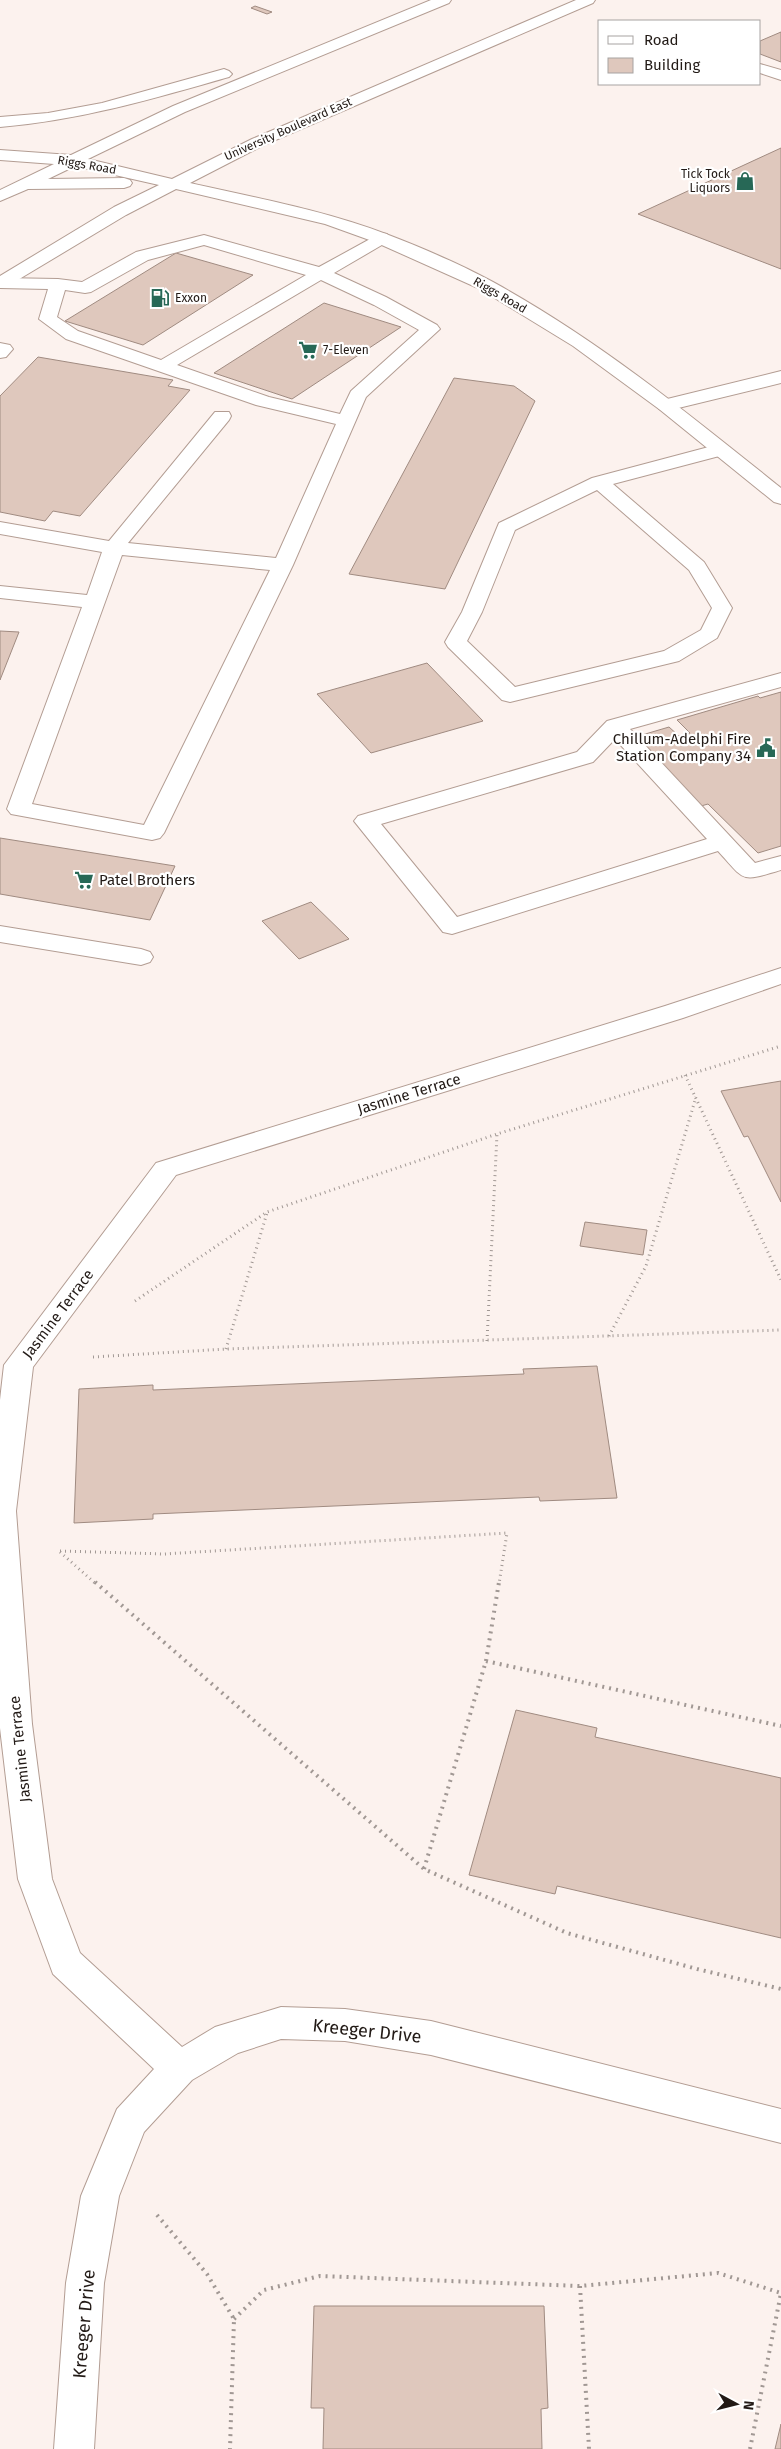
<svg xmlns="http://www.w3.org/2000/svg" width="781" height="2449" font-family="'Fira Sans',sans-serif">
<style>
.building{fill:#dfc8bd;stroke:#a08b81}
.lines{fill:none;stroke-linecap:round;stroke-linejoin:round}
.minor-casing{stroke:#b39d93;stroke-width:2}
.major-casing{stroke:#b39d93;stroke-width:2}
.path-far1{stroke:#a19894;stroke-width:3;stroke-dasharray:1 4;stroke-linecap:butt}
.path{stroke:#a19894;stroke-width:4;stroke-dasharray:2 5;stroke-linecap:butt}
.minor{fill:#fff;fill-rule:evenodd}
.major{fill:#fff;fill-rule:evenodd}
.labels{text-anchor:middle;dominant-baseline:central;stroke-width:4.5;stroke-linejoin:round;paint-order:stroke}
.far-street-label{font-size:12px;fill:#221a16;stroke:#fff}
.far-poi-label{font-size:12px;fill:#221a16;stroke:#fff;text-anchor:start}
.poi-label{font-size:15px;fill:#221a16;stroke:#fff;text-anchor:end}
.street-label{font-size:15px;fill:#221a16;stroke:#fff}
.near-street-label{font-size:18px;fill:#221a16;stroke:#fff}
</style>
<rect width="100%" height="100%" fill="#fcf2ee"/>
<path class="building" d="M 255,6 L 272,12 L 267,14 L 251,8 Z
M 781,32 L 781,62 L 760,54 L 760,41 Z
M 781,148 L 781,269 L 638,214 Z
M 176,253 L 253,275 L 143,345 L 65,321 Z
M 324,303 L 401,327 L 292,399 L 214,373 Z
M 38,357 L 173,380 L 168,386 L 190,390 L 80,516 L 53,511 L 45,521 L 0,512 L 0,396 Z
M 454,378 L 514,386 L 535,401 L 445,589 L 349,574 Z
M 0,631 L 19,632 L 0,680 Z
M 427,663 L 483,721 L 371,753 L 317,694 Z
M 781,692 L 781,846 L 758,853 L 708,804 L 701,806 L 625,740 L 669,727 L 679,736 L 690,733 L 677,720 L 758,696 L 760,698 Z
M 0,838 L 175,866 L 150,920 L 0,894 Z
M 311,902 L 349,939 L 299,959 L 262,921 Z
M 781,1081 L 781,1202 L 748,1136 L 744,1137 L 721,1091 Z
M 585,1222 L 647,1230 L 643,1255 L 580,1246 Z
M 597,1366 L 617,1498 L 540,1501 L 539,1497 L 153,1514 L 153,1519 L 74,1523 L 79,1389 L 153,1385 L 153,1390 L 524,1374 L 523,1369 Z
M 516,1710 L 597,1728 L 595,1737 L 781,1778 L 781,1938 L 557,1886 L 555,1894 L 469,1875 Z
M 314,2306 L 544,2306 L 548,2408 L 541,2409 L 542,2449 L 323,2449 L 324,2408 L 311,2408 Z
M 781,2424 L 781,2449 L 775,2449 Z"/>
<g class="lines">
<g class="minor-casing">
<path id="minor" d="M 760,64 L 781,70 L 781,80 L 760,73 Z
M 381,233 L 387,234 L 389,238 L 387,242 L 334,273 L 386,297 L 437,325 L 440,329 L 366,397 L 293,565 L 164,833 L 160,838 L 152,840 L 11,814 L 7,809 L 82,607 L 0,598 L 0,586 L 87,595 L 102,552 L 0,534 L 0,522 L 109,541 L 215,412 L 229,412 L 231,416 L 229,420 L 128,543 L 276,558 L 336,424 L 256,405 L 66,339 L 39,319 L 48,289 L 0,288 L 0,278 L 58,279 L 82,282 L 136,252 L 204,235 L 319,267 ZM 204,245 L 306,275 L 161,360 L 78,331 L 57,317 L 65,290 L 85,293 L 91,292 L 148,260 ZM 321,280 L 374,305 L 419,330 L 351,391 L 340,414 L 269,397 L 177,365 ZM 122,555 L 270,570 L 144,825 L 32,804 Z
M 0,343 L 10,345 L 13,349 L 6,357 L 0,358 Z
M 781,371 L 781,383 L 666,411 L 659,409 L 657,405 L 659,401 Z
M 720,444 L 727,446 L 730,450 L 727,454 L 613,484 L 704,562 L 732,608 L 717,638 L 679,661 L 510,702 L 502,700 L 448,647 L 445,642 L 462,612 L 499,523 L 592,478 ZM 597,490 L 689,570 L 712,608 L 701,630 L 664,651 L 515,687 L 467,641 L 482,612 L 515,530 Z
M 781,673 L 781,687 L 630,729 L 755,863 L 781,856 L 781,870 C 740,882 746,882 718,851 L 452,934 L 443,932 L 354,821 L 358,816 L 577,752 L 607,721 ZM 615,739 L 707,839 L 457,917 L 381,824 L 593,762 Z
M 0,926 L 141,949 L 150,952 L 153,957 L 150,962 L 141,965 L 0,942 Z
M 781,968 L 781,984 L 683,1018 L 176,1175 L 33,1367 L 16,1511 L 32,1724 L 52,1879 L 80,1953 L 182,2047 L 215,2027 L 281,2007 L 345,2009 L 431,2021 L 781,2109 L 781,2143 L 431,2055 L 345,2041 L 281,2039 L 238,2053 L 192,2080 L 144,2132 L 119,2196 L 104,2283 L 94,2449 L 54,2449 L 66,2283 L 81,2196 L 117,2109 L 154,2069 L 53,1974 L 18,1879 L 0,1728 L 0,1400 L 4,1365 L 156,1163 L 665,1006 Z"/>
</g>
<g class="major-casing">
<path id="major" d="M 431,0 L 451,0 L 449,3 L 185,112 L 88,159 L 172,179 L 252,139 L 576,0 L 595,0 L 593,3 L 264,145 L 190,183 C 256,198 323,210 386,234 C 420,247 462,265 493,282 C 597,339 689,414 781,488 L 781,504 L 774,502 L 659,409 L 573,346 L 480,289 L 375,242 L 325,224 L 176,189 L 126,215 L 6,287 L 0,288 L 0,276 L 114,207 L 159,185 L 75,166 L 48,179 L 124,178 L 130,180 L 132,183 L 130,186 L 124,188 L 28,189 L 0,201 L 0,190 L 54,164 L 0,160 L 0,150 L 71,155 L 173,106 Z
M 224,69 L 229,71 L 232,74 L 229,77 C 152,99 81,120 0,127 L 0,117 L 48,113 L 102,103 Z"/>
</g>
<path class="path-far1" d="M 685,1075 L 781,1280
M 135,1301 L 267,1212 L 497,1134 L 781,1046
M 609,1336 L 646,1266 L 696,1097
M 487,1341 L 497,1134
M 226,1349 L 267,1213
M 93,1357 L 226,1349 L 781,1330
M 60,1551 L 164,1554 L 507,1533 L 499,1584
M 60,1552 L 96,1584"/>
<path class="path" d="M 95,1582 L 424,1869 L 567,1933 L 697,1969 L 781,1989
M 486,1661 L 781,1726
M 424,1869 L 486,1661 L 499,1582
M 157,2215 L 207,2274 L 234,2319 L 230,2449
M 580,2286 L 589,2449
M 234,2319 L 264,2290 L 320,2276 L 580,2286 L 718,2273 L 781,2293
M 750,2449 L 781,2293"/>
<use href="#minor" class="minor"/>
<use href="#major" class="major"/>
</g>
<defs>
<g id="shop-bare" transform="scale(1.5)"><path d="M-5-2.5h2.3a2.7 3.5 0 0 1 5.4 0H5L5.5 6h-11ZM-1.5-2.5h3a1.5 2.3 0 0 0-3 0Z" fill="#276856" stroke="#fff" stroke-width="2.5" paint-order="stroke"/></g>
<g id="fuel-bare" transform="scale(1.5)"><path d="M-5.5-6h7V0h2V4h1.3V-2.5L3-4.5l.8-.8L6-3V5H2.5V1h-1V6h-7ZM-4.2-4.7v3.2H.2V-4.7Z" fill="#276856" stroke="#fff" stroke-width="2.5" paint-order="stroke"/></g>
<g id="supermarket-bare" transform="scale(1.5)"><path d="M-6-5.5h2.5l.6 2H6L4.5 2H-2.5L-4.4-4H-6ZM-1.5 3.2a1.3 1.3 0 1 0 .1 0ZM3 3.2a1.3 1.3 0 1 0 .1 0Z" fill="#276856" stroke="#fff" stroke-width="2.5" paint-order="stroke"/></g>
<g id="civic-bare" transform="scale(1.5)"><path d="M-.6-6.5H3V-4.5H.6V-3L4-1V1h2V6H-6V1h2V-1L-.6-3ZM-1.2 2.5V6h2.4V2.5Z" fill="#276856" stroke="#fff" stroke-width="2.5" paint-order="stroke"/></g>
</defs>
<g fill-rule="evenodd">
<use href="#shop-bare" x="745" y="181"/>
<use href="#fuel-bare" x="160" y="298"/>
<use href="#supermarket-bare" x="308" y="350"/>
<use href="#civic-bare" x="766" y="748"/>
<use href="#supermarket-bare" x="84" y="880"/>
</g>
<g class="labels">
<g class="far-street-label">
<text transform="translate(288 129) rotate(-24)">University Boulevard East</text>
<text transform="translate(87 165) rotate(10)">Riggs Road</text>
<text transform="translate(500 295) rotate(30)">Riggs Road</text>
</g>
<g class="far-poi-label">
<text x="730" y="174" text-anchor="end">Tick Tock<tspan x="730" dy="14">Liquors</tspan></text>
<text x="175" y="298">Exxon</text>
<text x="323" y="350">7-Eleven</text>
</g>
<g class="poi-label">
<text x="751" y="739">Chillum-Adelphi Fire<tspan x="751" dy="17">Station Company 34</tspan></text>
<text x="99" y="880" text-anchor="start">Patel Brothers</text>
</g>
<g class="street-label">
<text transform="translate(409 1094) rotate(-17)">Jasmine Terrace</text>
<text transform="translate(58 1314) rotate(-53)">Jasmine Terrace</text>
<text transform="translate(20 1749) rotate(-96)">Jasmine Terrace</text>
</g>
<g class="near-street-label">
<text transform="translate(367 2031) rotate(6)">Kreeger Drive</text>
<text transform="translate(84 2324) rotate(-85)">Kreeger Drive</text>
</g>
</g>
<rect x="598" y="20" width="162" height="65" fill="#ffffff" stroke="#a7a3a2"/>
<rect x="608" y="36" width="25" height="8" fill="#ffffff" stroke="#a7a3a2"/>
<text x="644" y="45" font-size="15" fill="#221a16">Road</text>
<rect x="608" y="58" width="25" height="15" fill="#dfc8bd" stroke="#a7a3a2"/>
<text x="644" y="70" font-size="15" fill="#221a16">Building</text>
<g transform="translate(736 2404) rotate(97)" stroke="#ffffff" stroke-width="4" paint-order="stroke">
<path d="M0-4L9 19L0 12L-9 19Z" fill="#221a16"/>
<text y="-8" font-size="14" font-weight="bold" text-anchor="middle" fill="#221a16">N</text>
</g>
</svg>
